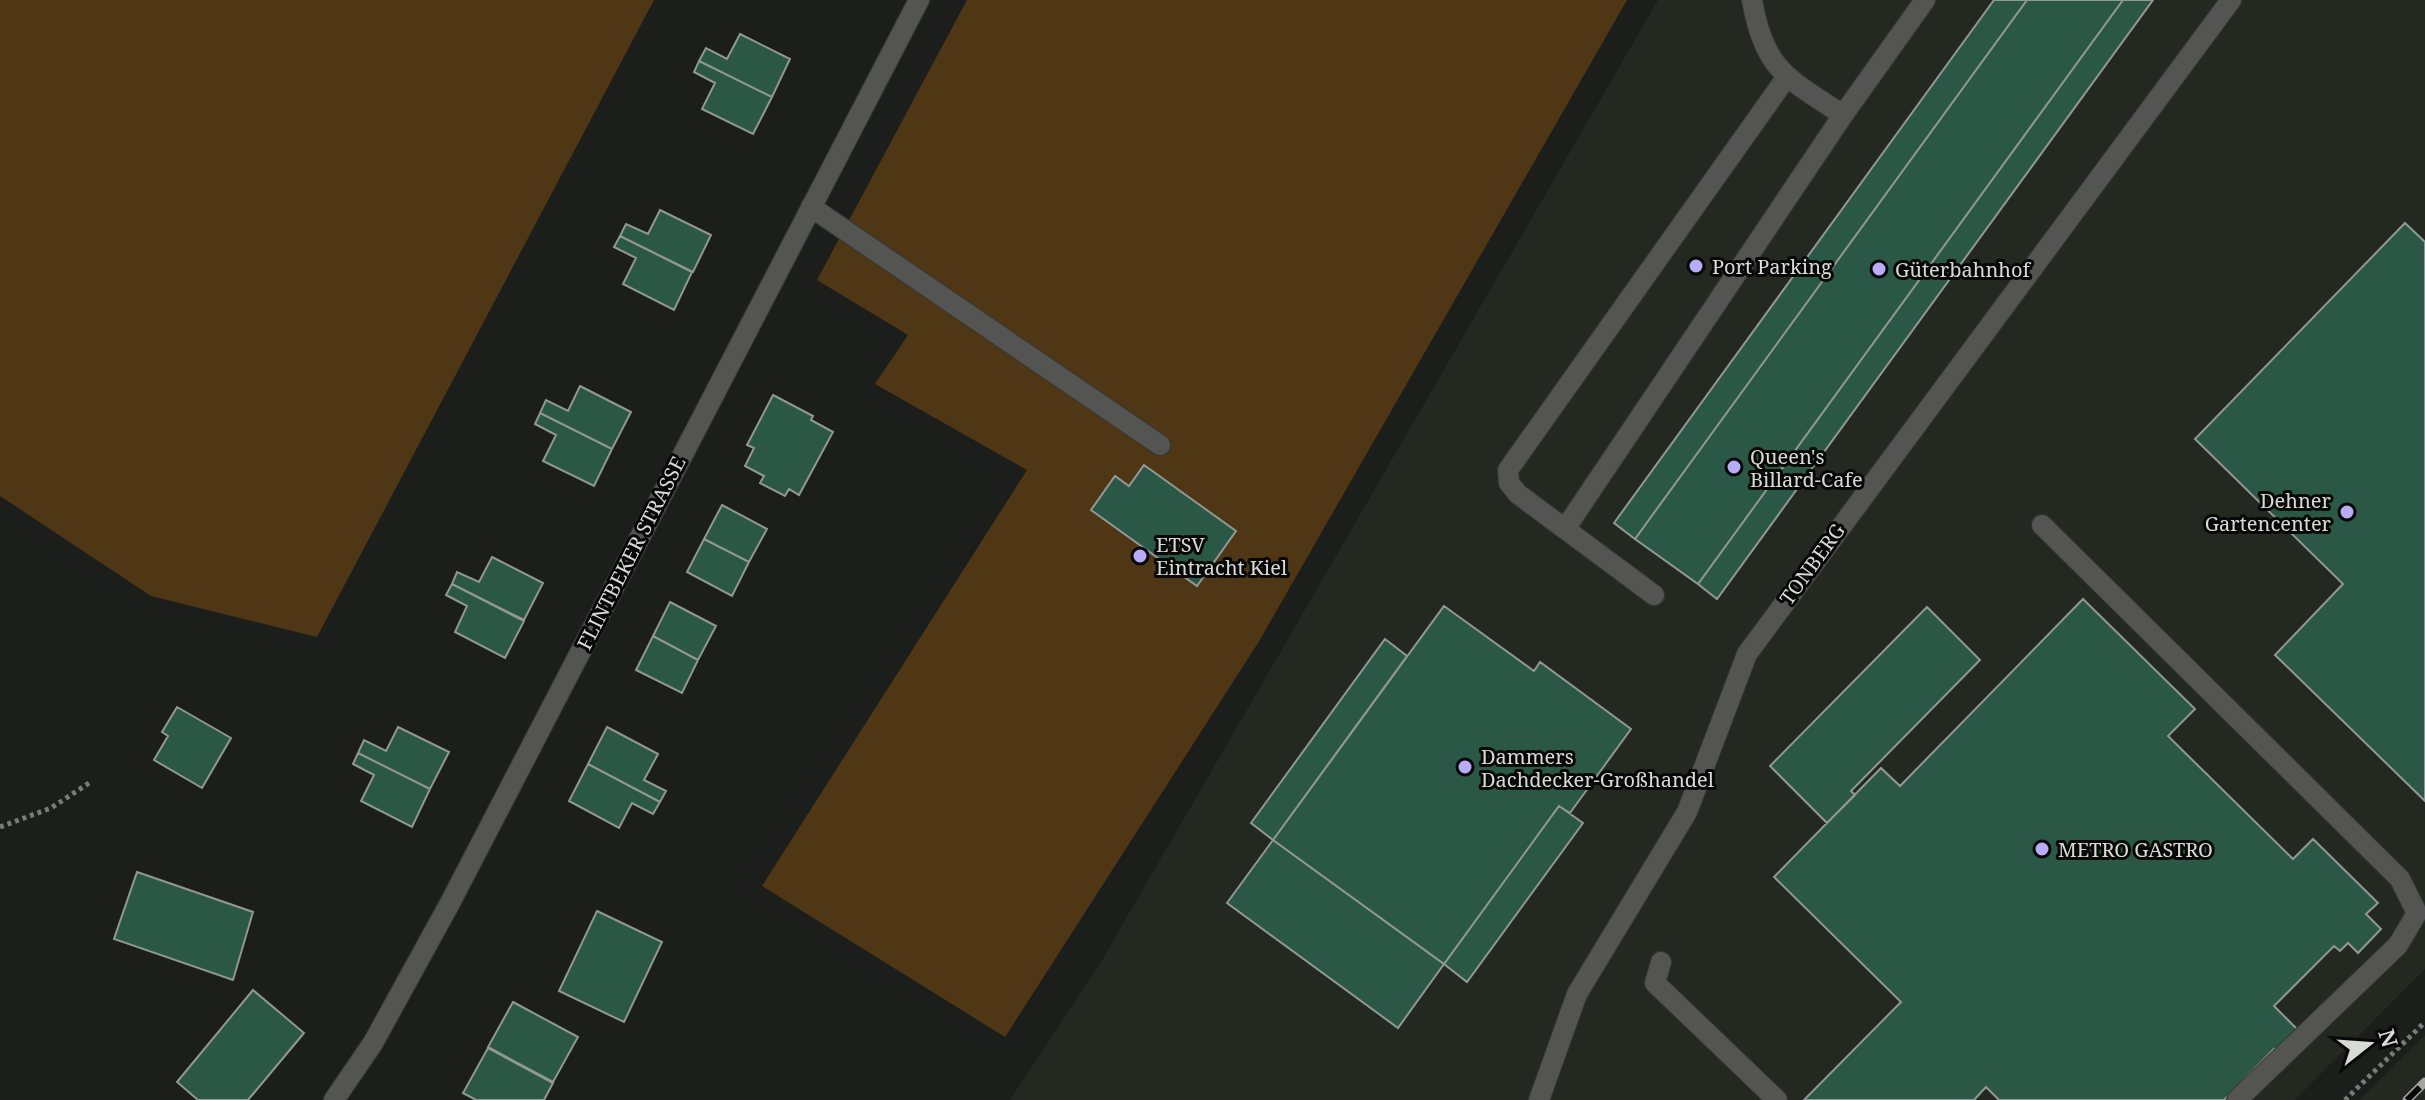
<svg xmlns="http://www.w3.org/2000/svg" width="2425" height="1100" font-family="'Noto Serif',serif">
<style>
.built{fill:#232820}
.green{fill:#4f3716}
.building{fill:#2b5846;stroke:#929795;stroke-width:2}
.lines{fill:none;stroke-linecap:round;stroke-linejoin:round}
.minor-casing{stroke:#363835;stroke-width:22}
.path{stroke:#797b79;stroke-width:5;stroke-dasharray:4 4;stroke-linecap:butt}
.minor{stroke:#545452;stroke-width:20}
.rail-casing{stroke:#a3a5a3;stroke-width:9}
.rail{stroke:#070807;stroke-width:6;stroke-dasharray:18;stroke-linecap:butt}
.poi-dot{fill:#b8abf7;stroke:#070807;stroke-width:3}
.labels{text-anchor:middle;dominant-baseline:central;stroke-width:6;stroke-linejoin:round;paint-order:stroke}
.poi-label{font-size:20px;fill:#d8dad8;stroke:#070807;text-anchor:start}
.street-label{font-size:20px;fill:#d8dad8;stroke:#070807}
</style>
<rect width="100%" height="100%" fill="#1c1e1b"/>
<path class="built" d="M 1658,0 L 2425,0 L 2425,969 L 2295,1100 L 1010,1100 L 1102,960 Z
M 2425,1035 L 2425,1100 L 2359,1100 Z"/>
<path class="green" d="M 0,0 L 654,0 L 317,637 L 151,596 L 0,496 Z
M 967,0 L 1627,0 L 1258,643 L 1005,1037 L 762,886 L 1027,470 L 875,384 L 908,335 L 817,280 Z"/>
<path class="building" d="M 1994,0 L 2027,0 L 1635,539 L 1614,523 Z
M 2027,0 L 2123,0 L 1698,584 L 1635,539 Z
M 2123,0 L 2153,0 L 1717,599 L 1698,584 Z
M 740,34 L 790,59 L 772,97 L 699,61 L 706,48 L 727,59 Z
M 699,61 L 772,97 L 753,134 L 702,109 L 715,83 L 694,72 Z
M 660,210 L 711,235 L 693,272 L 620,236 L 626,224 L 648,234 Z
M 2405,223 L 2425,242 L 2425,801 L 2275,655 L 2343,584 L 2195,439 Z
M 620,236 L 692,272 L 674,310 L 623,284 L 636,258 L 614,247 Z
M 580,386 L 631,412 L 612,449 L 540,413 L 546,400 L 568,411 Z
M 773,395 L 813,416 L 811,420 L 833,432 L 799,495 L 789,489 L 785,496 L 760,483 L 764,476 L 745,466 L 754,448 L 747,445 Z
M 540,413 L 612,449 L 594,486 L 543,461 L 556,435 L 535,424 Z
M 1144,465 L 1236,531 L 1197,586 L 1091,510 L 1115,476 L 1129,486 Z
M 722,505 L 767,529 L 749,562 L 704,539 Z
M 704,539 L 749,562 L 732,596 L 687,572 Z
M 492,557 L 543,583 L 524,620 L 452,584 L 457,572 L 479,582 Z
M 452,584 L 524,621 L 505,658 L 455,632 L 467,606 L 446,595 Z
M 2083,599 L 2195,709 L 2168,736 L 2293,859 L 2313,839 L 2378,903 L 2366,914 L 2381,929 L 2358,953 L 2348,943 L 2340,951 L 2334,946 L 2274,1006 L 2299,1031 L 2278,1053 L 2274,1049 L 2224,1100 L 1999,1100 L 1986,1087 L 1974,1100 L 1804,1100 L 1901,1002 L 1774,877 L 1881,768 L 1900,786 Z
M 670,602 L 716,626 L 698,660 L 653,636 Z
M 1444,606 L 1534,671 L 1540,662 L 1631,729 L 1570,813 L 1559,806 L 1444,964 L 1273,840 Z
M 1927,607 L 1980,660 L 1851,791 L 1855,795 L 1827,823 L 1770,766 Z
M 653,636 L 698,660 L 682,693 L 636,670 Z
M 1385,639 L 1407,656 L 1273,840 L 1251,823 Z
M 177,707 L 231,738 L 202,788 L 154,760 L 168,736 L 162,732 Z
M 398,727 L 449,752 L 430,789 L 358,753 L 364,740 L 386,751 Z
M 607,727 L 658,754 L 644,780 L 666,791 L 660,802 L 588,764 Z
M 358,753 L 430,789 L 412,827 L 361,801 L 374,775 L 353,764 Z
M 588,764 L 660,802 L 653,814 L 632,803 L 619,828 L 569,801 Z
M 1559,806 L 1583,823 L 1467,982 L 1444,964 Z
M 1273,840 L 1444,964 L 1398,1028 L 1227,903 Z
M 137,872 L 253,912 L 233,980 L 114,939 Z
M 597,911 L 662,942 L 624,1022 L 559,991 Z
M 253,990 L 304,1033 L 248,1100 L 198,1100 L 177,1082 Z
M 513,1002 L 578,1037 L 553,1082 L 488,1047 Z
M 488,1048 L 553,1083 L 544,1100 L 476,1100 L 463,1093 Z"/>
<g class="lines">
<g class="minor-casing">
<path id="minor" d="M 1752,0 C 1764,70 1787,78 1843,115 L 1925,0
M 811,207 L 1160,445
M 2042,525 L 2400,879 L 2417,913 L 2398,945 L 2237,1100
M 1565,529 L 1843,115
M 1654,595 L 1518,494 L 1509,483 L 1508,470 L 1786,78
M 1661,962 L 1655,983 L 1777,1100
M 334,1100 L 373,1043 L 450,903 L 919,0
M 1539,1100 L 1577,994 L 1687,812 L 1747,654 L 2231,0"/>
</g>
<path class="path" d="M 0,827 L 51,808 L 89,783
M 2345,1100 L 2425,1022"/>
<use href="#minor" class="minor"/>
<g class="rail-casing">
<path id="rail" d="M 2407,1100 L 2425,1082"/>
</g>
<use href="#rail" class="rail"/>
</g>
<g class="poi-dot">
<circle cx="1696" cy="266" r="8"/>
<circle cx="1879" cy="269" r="8"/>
<circle cx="1734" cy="467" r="8"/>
<circle cx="2347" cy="512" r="8"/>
<circle cx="1140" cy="556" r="8"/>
<circle cx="1465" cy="767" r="8"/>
<circle cx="2042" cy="849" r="8"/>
</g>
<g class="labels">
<g class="poi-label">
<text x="1712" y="266">Port Parking</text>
<text x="1895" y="269">Güterbahnhof</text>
<text x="1750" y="456">Queen's<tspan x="1750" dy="23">Billard-Cafe</tspan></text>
<text x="2331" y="500" text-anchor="end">Dehner<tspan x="2331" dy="23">Gartencenter</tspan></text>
<text x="1156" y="544">ETSV<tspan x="1156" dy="23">Eintracht Kiel</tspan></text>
<text x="1481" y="756">Dammers<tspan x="1481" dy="23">Dachdecker-Großhandel</tspan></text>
<text x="2058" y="849">METRO GASTRO</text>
</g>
<g class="street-label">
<text transform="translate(631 553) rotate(-63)">FLINTBEKER STRASSE</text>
<text transform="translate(1812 564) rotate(-54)">TONBERG</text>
</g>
</g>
<g transform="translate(2369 1044) rotate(73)" stroke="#070807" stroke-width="6" paint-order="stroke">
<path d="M0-6L14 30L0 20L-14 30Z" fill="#d8dad8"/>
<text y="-12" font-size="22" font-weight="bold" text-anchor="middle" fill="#d8dad8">N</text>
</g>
</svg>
